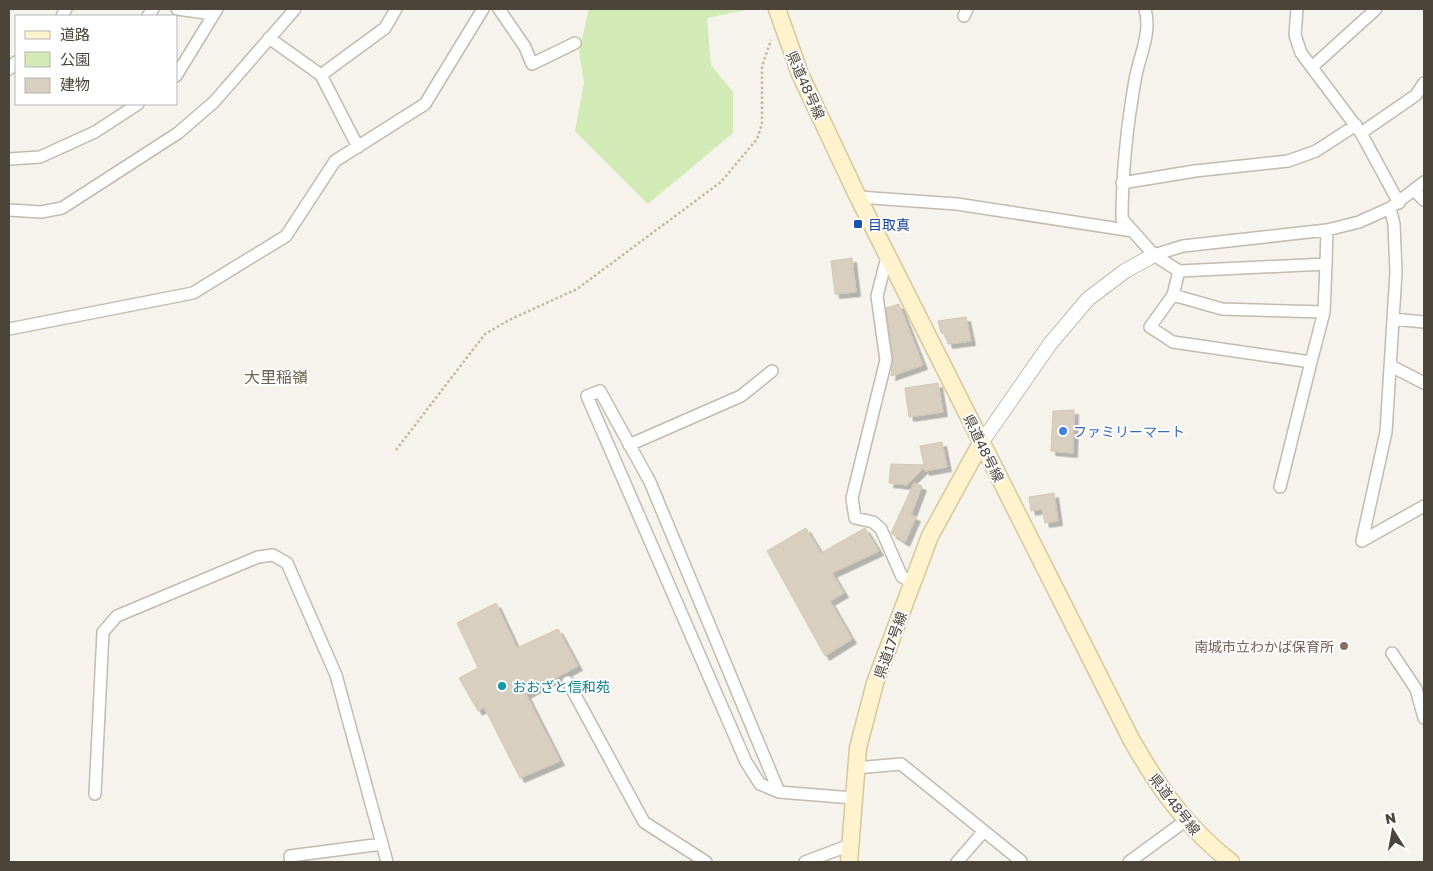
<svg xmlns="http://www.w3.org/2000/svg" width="1433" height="871" font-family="'Golos Text','Noto Sans JP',sans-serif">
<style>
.green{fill:#d2eab5}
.building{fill:#d8cfc1;stroke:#d3c7b4;filter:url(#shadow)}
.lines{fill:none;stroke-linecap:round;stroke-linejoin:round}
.minor-casing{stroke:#c2bbae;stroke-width:14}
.tertiary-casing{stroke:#c2bbae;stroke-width:16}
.secondary-casing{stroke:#d6c79b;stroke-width:19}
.path{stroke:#c4b79f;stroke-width:2.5;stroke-dasharray:2.5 2.5;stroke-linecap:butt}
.minor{stroke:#fff;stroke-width:11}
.tertiary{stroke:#fff;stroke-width:14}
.secondary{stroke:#fff3cd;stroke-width:16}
.transit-dot{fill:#1a4fb4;stroke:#fff;stroke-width:2}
.shop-dot{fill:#3f7fe0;stroke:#fff;stroke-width:2}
.education-dot{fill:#8d6e63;stroke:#fff;stroke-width:2}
.culture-dot{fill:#0f9aa8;stroke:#fff;stroke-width:2}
.labels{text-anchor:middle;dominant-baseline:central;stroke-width:4;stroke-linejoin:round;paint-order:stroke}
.street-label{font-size:14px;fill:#4b4439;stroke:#fff}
.transit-label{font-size:14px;fill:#164399;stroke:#fff;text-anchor:start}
.shop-label{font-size:14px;fill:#366cbe;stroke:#fff;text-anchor:start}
.education-label{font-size:14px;fill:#785e54;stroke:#fff;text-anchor:end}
.culture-label{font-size:14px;fill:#0d838f;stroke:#fff;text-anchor:start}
.quarter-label{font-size:16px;fill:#6e6250;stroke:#fff}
</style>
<defs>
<filter id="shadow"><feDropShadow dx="4.5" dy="4.5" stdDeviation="0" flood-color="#0004"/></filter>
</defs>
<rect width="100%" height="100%" fill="#f6f3ec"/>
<path class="green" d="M 589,9 L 751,9 L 707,18 L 711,65 L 733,92 L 733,133 L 648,204 L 575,131 L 584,83 L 579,51 Z"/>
<path class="building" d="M 852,258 L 856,292 L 835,294 L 831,261 Z
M 899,304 L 923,365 L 891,376 L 893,359 L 886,308 Z
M 966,317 L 971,341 L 948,344 L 945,334 L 941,333 L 938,321 Z
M 938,383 L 943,412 L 909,417 L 905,388 Z
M 1074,410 L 1073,453 L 1051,451 L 1053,411 Z
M 942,442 L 947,467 L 925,471 L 924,468 L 907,485 L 889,483 L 891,464 L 924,465 L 920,446 Z
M 914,483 L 922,486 L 911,515 L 916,517 L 905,542 L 891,533 Z
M 1054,493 L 1058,521 L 1045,523 L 1042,509 L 1031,511 L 1029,497 Z
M 806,528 L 821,553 L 865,528 L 879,551 L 832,573 L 844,593 L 830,601 L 852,639 L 825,656 L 767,551 Z
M 496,603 L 517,648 L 558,629 L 578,666 L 526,694 L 560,761 L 520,778 L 484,707 L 478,711 L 459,678 L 478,668 L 457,623 Z"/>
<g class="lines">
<g class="minor-casing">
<path id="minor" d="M 177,9 L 213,14
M 499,9 L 525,47 L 532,64 L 575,43
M 1145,9 C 1152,34 1139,56 1135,80 C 1127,126 1122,173 1122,219 L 1154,255 L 1179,271 L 1326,264 L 1324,312 L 1222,309 L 1173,295 L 1179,271
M 1297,9 L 1295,35 L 1301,53 L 1361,133 L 1399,203
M 62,16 L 66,9
M 148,16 L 153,9
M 964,16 L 967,9
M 269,38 L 321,75 L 358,147
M 1312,67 L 1376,9
M 9,69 L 16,62
M 321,75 L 385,28 L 396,9
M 176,76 L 217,9
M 1361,133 L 1416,95 L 1424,83
M 9,159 L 40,157 L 95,132 L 138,104
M 1122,183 L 1195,171 L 1288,161 L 1316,151 L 1356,125
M 1414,190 L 1424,200
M 858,197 L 957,204 L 1133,231
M 9,210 L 41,212 L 62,208 L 178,133 L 214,102 L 295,9
M 1154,255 L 1183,246 L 1327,230 L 1359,222 L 1390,208 L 1424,182
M 887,257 L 877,296 L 886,360 L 852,498 L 855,518 L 873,522 L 881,529 L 902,577 L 913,582
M 1326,264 L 1327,230
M 1173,295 L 1150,327 L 1173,342 L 1311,362 L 1324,312
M 1393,319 L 1424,322
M 9,329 L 193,293 L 286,236 L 335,161 L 425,104 L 483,9
M 1391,366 L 1424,383
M 629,445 L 741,396 L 772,371
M 1280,487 L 1311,362
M 1362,541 L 1386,432 L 1396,272 L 1394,224 L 1390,208
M 1362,541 L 1424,506
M 1392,653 L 1416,689 L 1424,718
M 568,682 L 644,822 L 706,862
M 856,768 L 901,764 L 1021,861
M 779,792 L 650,482 L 600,391 L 587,396 L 746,762 L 760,784 L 779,792 L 853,798
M 95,794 L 103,632 L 117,616 L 258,557 L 273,555 L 287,563 L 336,675 L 387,862
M 291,862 L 290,856 L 382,844
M 805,862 L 850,845
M 957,862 L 984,831
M 1129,862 L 1185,821"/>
</g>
<g class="tertiary-casing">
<path id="tertiary" d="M 981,443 L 1050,344 L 1088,299 L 1125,271 L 1154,255"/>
</g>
<g class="secondary-casing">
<path id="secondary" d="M 777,9 L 800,74 L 858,197 L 1131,739 C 1158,787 1187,828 1231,862
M 849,862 L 858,748 L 875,683 L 930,536 L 981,443"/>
</g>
<path class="path" d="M 396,450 L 485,334 L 509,320 L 577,289 L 721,182 L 757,139 L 762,124 L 762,66 L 771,40"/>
<use href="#minor" class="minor"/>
<use href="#tertiary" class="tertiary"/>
<use href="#secondary" class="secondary"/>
</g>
<rect class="transit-dot" x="853" y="219" width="10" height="10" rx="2.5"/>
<circle class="shop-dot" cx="1063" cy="431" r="5"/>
<circle class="education-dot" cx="1344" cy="646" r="5"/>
<circle class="culture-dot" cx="502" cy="686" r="5"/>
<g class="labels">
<g class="street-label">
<text transform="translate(806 85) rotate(66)">県道48号線</text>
<text transform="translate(984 448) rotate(64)">県道48号線</text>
<text transform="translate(890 645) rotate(-70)">県道17号線</text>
<text transform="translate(1175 804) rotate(52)">県道48号線</text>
</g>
<g class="transit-label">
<text x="868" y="224">目取真</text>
</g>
<g class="shop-label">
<text x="1073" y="431">ファミリーマート</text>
</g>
<g class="education-label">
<text x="1334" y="646">南城市立わかば保育所</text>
</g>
<g class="culture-label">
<text x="512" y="686">おおざと信和苑</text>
</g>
<g class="quarter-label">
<text x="276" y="377">大里稲嶺</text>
</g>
</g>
<rect width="1433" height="871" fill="none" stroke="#4b4439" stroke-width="20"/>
<rect x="15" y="15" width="162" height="90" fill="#ffffff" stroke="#b7b4b0"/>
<rect x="25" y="31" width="25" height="8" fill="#fff3cd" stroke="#b7b4b0"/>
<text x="60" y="40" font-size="15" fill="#4b4439">道路</text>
<rect x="25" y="52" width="25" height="15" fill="#d2eab5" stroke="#b7b4b0"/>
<text x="60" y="65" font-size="15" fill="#4b4439">公園</text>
<rect x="25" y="78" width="25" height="15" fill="#d8cfc1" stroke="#b7b4b0"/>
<text x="60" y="90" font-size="15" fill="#4b4439">建物</text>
<g transform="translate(1393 831) rotate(349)" stroke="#ffffff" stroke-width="4" paint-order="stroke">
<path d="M0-4L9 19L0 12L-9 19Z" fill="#4b4439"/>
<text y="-8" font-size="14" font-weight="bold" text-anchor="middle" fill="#4b4439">N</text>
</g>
</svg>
